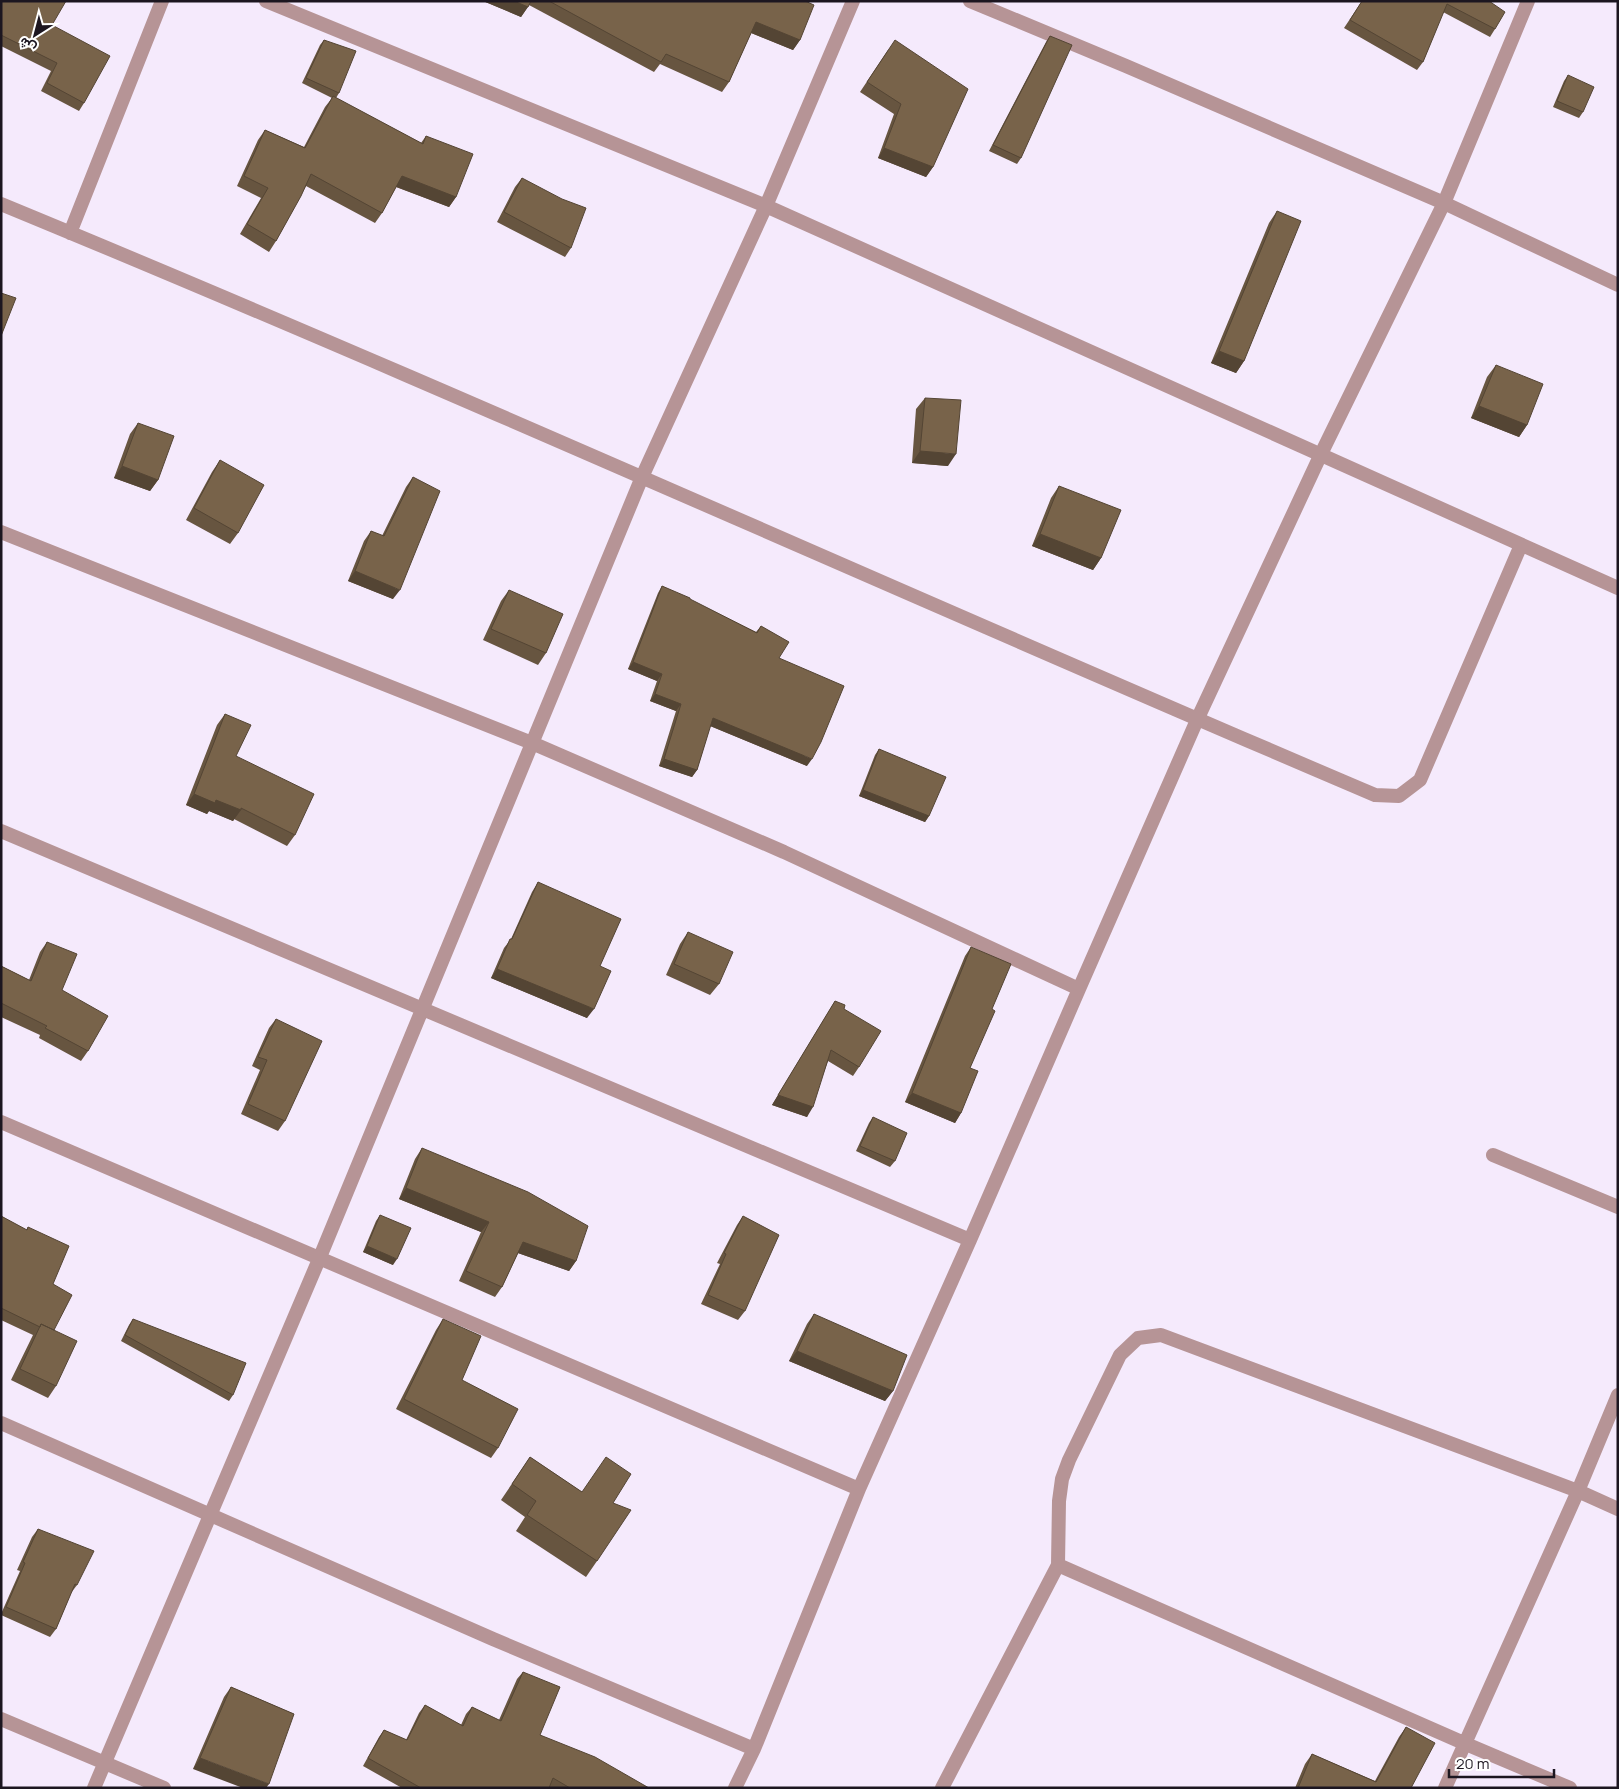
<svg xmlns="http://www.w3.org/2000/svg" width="1619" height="1789" font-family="Manrope,Vazirmatn,sans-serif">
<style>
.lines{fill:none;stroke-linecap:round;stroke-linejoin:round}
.minor{stroke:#b69496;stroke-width:14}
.wall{fill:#675540}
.shaded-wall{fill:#544534}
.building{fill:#78634a;stroke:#544534}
</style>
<rect width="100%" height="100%" fill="#f5eafc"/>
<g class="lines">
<path class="minor" d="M 266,1 L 766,206 L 1618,588
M 970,1 L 1126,66 L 1444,203 L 1618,285
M 1,204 C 462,394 916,600 1375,795 L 1399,796 L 1420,780 L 1521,545
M 70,233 L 162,1
M 1,532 L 532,743 L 784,852 L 1079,989
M 1,831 L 970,1240
M 1,1122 L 859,1489
M 1493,1155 L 1618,1207
M 1,1423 L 493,1639 L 754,1749
M 1058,1565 L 1466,1744 L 1570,1788
M 1,1719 L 164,1788
M 94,1788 L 320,1257 L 642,477 L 766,206 L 853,1
M 735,1788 L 754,1749 L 859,1489 L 970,1240 L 1079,989 L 1197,720 L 1321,454 L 1444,203 L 1528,1
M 942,1788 L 1058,1565 L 1059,1501 L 1062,1479 L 1069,1460 L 1120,1355 L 1138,1338 L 1161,1335 L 1578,1491 L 1618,1509
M 1445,1788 L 1578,1491 L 1618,1395"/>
</g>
<path class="wall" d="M 1,1 L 52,25 L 84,103 L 79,111 L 41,91 L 51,71 L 1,46 Z
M 483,1 L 805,1 L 800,40 L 793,50 L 751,33 L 729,82 L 722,92 L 660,64 L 654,72 L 529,5 L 521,17 Z
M 1362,1 L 1489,1 L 1495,29 L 1490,37 L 1443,12 L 1423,62 L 1417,70 L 1344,28 Z
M 1050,36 L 1021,158 L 1017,164 L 989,151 L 1046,42 Z
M 324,40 L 339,93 L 336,98 L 421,143 L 426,136 L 456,197 L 449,207 L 396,187 L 382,213 L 375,223 L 306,186 L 276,241 L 269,252 L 240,234 L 261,198 L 237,186 L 258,140 L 265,130 L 304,147 L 325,107 L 332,98 L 302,83 L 320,45 Z
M 888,50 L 933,167 L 926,177 L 878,158 L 894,114 L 860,92 Z
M 1568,75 L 1583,112 L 1579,118 L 1553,107 L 1564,81 Z
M 522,178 L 571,248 L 565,257 L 497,222 L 515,187 Z
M 1277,211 L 1244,361 L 1236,373 L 1211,363 L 1269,223 Z
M 1496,365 L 1527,425 L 1519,437 L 1471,418 L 1487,377 Z
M 925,398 L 948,466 L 912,463 L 916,409 Z
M 138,423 L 158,480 L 150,491 L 114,478 L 130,434 Z
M 220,460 L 238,533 L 230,544 L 186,520 L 212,472 Z
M 413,477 L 393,599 L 348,581 L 364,541 L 371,531 L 382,536 L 406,487 Z
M 1059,486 L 1101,558 L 1093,570 L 1032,546 L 1051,498 Z
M 662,586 L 756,632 L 761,626 L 779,658 L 807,766 L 710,726 L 697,770 L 692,777 L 659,766 L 676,711 L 650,701 L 657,681 L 628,669 L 658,593 Z
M 509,590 L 546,653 L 538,665 L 483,640 L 501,601 Z
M 225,714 L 236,756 L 295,835 L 287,846 L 234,819 L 233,821 L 209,811 L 207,814 L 186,805 L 217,725 Z
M 879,749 L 929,816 L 925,822 L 859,796 L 875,755 Z
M 538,882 L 600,966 L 587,1018 L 491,978 L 504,948 L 511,939 L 532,892 Z
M 688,932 L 719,984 L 710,995 L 666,975 L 680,944 Z
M 47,942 L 62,990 L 88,1051 L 81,1061 L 39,1038 L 40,1035 L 1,1017 L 1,966 L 29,980 L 40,952 Z
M 971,947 L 992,1009 L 970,1068 L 961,1113 L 955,1123 L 905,1102 L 965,956 Z
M 835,1001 L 844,1009 L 859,1067 L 853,1076 L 828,1061 L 807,1117 L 772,1105 L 829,1011 Z
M 276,1019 L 285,1121 L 278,1131 L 241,1114 L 260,1070 L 252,1066 L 269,1028 Z
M 873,1117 L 895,1161 L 890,1167 L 856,1151 L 869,1123 Z
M 422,1148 L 576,1261 L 569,1271 L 518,1253 L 502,1287 L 495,1297 L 459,1281 L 481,1232 L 399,1199 L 415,1159 Z
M 380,1215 L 393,1265 L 363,1252 L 376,1221 Z
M 1,1216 L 26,1230 L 28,1227 L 53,1284 L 56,1386 L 48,1398 L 11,1380 L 33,1335 L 1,1320 Z
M 743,1216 L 745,1311 L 738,1320 L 701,1304 L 720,1264 L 717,1263 L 737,1225 Z
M 814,1314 L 893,1391 L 885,1401 L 789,1361 L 807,1324 Z
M 133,1319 L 233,1395 L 229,1401 L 121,1341 L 129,1325 Z
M 443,1319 L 462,1380 L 498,1448 L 491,1458 L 396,1409 L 436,1330 Z
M 530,1457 L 582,1492 L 613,1503 L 597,1561 L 586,1577 L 516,1531 L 525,1517 L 501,1500 Z
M 38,1529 L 77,1585 L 71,1593 L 56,1629 L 50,1637 L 1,1615 L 1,1614 L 20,1571 L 17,1570 L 32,1537 Z
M 523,1672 L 540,1735 L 649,1788 L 552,1788 L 550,1787 L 549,1788 L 402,1788 L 363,1766 L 379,1737 L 384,1730 L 406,1740 L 419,1713 L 425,1705 L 461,1725 L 466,1714 L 472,1707 L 499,1720 L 517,1679 Z
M 231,1687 L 294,1714 L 193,1769 L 224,1697 Z
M 1406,1727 L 1411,1788 L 1295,1788 L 1305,1764 L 1312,1754 L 1375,1781 L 1399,1737 Z"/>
<path class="shaded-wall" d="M 483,1 L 514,1 L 528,7 L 521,17 Z
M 756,22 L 800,40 L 793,50 L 749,32 Z
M 884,148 L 933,167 L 926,177 L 878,158 Z
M 402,176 L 456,197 L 449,207 L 394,186 Z
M 1219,351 L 1244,361 L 1236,373 L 1211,363 Z
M 1479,406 L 1527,425 L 1519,437 L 1471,418 Z
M 920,451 L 956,454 L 948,466 L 912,463 Z
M 122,466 L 158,480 L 150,491 L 114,478 Z
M 1040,534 L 1101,558 L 1093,570 L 1032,546 Z
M 355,571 L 400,590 L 393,599 L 348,581 Z
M 633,662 L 662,674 L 657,681 L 628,669 Z
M 655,694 L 681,704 L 676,711 L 650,701 Z
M 713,718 L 812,759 L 807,766 L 708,725 Z
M 664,759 L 697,770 L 692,777 L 659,766 Z
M 863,790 L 929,816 L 925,822 L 859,796 Z
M 194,794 L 216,800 L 241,810 L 233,821 L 209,811 L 207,814 L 186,805 Z
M 497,969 L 594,1009 L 587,1018 L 491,978 Z
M 912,1093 L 961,1113 L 955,1123 L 905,1102 Z
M 778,1095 L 813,1107 L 807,1117 L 772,1105 Z
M 406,1188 L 489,1222 L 481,1232 L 399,1199 Z
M 523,1242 L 576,1261 L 569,1271 L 515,1252 Z
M 367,1246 L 397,1259 L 393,1265 L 363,1252 Z
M 797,1351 L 893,1391 L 885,1401 L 789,1361 Z
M 200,1758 L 269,1784 L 266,1788 L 243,1788 L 193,1769 Z"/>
<path class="building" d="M 1,1 L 66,1 L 52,25 L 110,56 L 84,103 L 47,83 L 57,63 L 1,35 Z
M 514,1 L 531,1 L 528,7 Z
M 549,1 L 805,1 L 814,5 L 800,40 L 756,22 L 729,82 L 666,54 L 661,62 Z
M 1362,1 L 1489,1 L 1505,12 L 1495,29 L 1447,4 L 1423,62 L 1350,20 Z
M 1050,36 L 1072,45 L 1021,158 L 993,145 Z
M 324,40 L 356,51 L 339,93 L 306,78 Z
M 895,40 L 968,89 L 933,167 L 884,148 L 901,104 L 867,82 Z
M 1568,75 L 1594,87 L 1583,112 L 1557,101 Z
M 333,96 L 423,144 L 426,136 L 473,154 L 456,197 L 402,176 L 382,213 L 311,174 L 301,196 L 276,241 L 247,224 L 268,188 L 244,176 L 265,130 L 305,148 Z
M 522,178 L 562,199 L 586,208 L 571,248 L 504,212 Z
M 1277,211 L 1301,221 L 1244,361 L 1219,351 Z
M 1,293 L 16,298 L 1,336 Z
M 1496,365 L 1543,384 L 1527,425 L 1479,406 Z
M 925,398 L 961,400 L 956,454 L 920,451 Z
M 138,423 L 174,436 L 158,480 L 122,466 Z
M 220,460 L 264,485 L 238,533 L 194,508 Z
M 413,477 L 440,491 L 400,590 L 355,571 L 371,531 L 384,536 Z
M 1059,486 L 1121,510 L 1101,558 L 1040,534 Z
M 662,586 L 690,598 L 690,599 L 757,633 L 761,626 L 789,642 L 779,658 L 844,686 L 821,742 L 812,759 L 713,718 L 697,770 L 664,759 L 681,704 L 655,694 L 662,674 L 633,662 Z
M 509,590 L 563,614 L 546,653 L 491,629 Z
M 225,714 L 251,725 L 236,756 L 314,794 L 295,835 L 241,808 L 241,810 L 216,800 L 215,803 L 194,794 Z
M 879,749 L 946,777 L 929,816 L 863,790 Z
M 538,882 L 621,919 L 600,966 L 611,971 L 594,1009 L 497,969 L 510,939 L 512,939 Z
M 688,932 L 733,952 L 719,984 L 674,964 Z
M 47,942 L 77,954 L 62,990 L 108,1016 L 88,1051 L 45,1028 L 47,1026 L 1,1003 L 1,966 L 31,981 Z
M 971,947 L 1011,964 L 992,1009 L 995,1011 L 970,1068 L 978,1071 L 961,1113 L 912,1093 Z
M 835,1001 L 845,1005 L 844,1009 L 881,1031 L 859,1067 L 831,1050 L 813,1107 L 778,1095 Z
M 276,1019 L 322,1041 L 285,1121 L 248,1104 L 267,1060 L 258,1057 Z
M 873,1117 L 907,1133 L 895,1161 L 860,1146 Z
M 422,1148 L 528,1192 L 588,1226 L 576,1261 L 523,1242 L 502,1287 L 466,1271 L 489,1222 L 406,1188 Z
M 380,1215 L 411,1228 L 397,1259 L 367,1246 Z
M 1,1216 L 27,1230 L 28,1227 L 69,1246 L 53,1284 L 72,1295 L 54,1330 L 41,1324 L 40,1327 L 1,1308 Z
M 743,1216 L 779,1235 L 745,1311 L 708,1295 L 726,1254 L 724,1253 Z
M 814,1314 L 907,1355 L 893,1391 L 797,1351 Z
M 133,1319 L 246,1363 L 233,1395 L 125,1335 Z
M 443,1319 L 481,1336 L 462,1380 L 518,1409 L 498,1448 L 404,1399 Z
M 41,1324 L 77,1341 L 56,1386 L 20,1369 Z
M 530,1457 L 582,1492 L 606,1457 L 631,1474 L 613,1503 L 631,1510 L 597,1561 L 527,1515 L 536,1501 L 512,1484 Z
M 38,1529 L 94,1551 L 77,1585 L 75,1584 L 56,1629 L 6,1607 L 25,1563 L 23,1562 Z
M 523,1672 L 560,1687 L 540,1735 L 595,1757 L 649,1788 L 570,1788 L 553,1778 L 549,1788 L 421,1788 L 368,1758 L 384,1730 L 407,1740 L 425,1705 L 463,1726 L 472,1707 L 501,1721 Z
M 231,1687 L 294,1714 L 269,1784 L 200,1758 Z
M 1406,1727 L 1435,1743 L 1411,1788 L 1298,1788 L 1312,1754 L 1376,1782 Z"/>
<rect width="1619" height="1789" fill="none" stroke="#1c1620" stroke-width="5"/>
<g transform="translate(35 35) rotate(216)" stroke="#ffffff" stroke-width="4" paint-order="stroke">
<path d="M0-4L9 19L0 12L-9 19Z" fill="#1c1620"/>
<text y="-8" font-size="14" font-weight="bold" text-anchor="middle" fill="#1c1620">ش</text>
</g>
<path d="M1449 1769v8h105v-8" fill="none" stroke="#1c1620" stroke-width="2.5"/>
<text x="1456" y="1769" font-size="15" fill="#1c1620" stroke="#ffffff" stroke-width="4" paint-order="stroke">20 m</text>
</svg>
